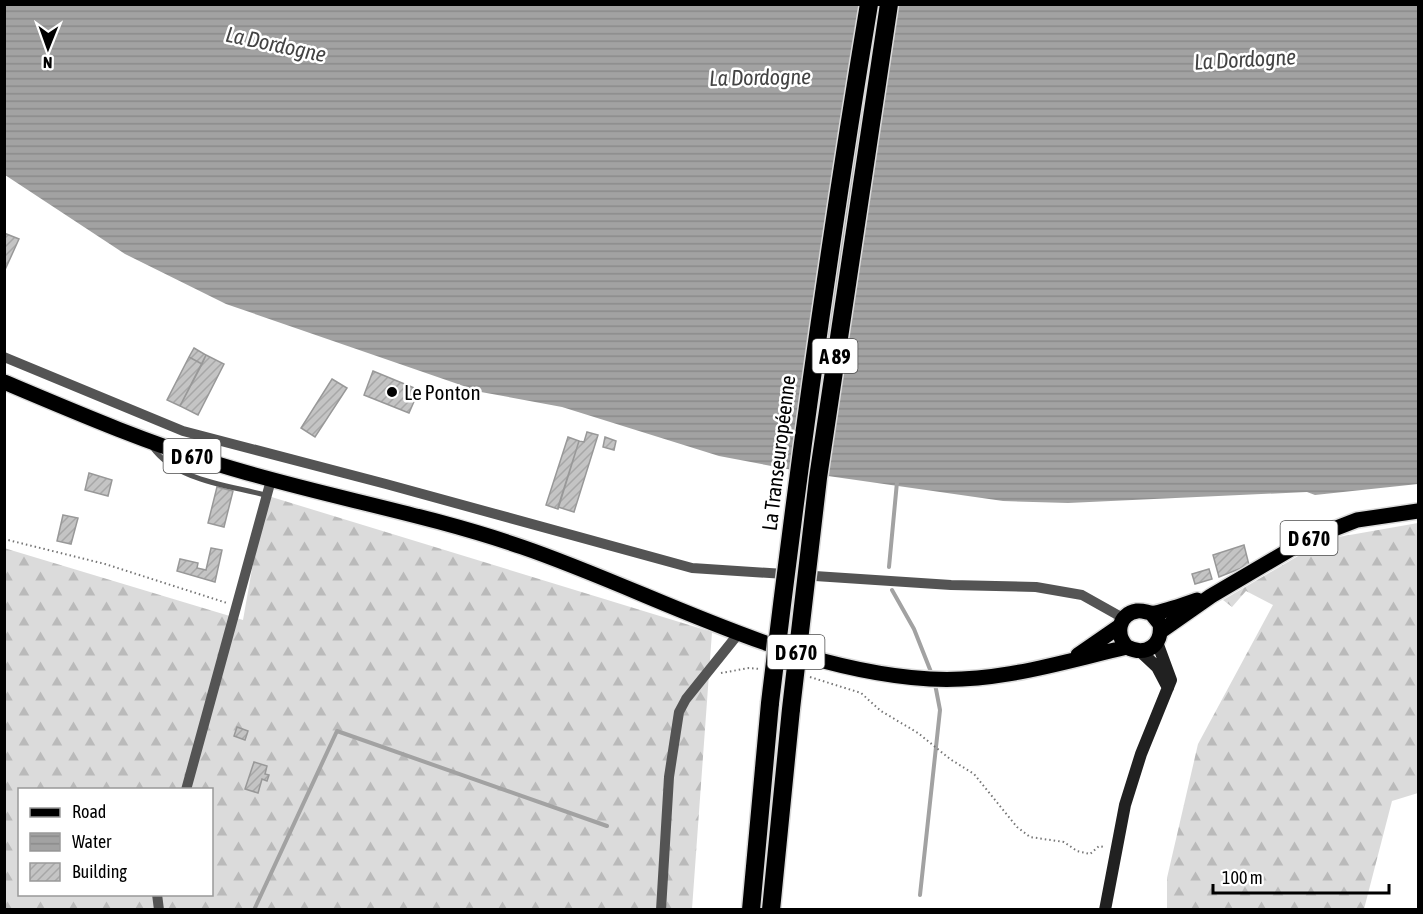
<svg xmlns="http://www.w3.org/2000/svg" width="1423" height="914" font-family="'Asap Condensed',sans-serif">
<style>
.forest{fill:url(#forest-firs);fill-rule:evenodd}
.water{fill:url(#water-rules)}
.lines{fill:none;stroke-linecap:round;stroke-linejoin:round}
.stream{stroke:#a2a2a2;stroke-width:4}
.building{fill:url(#building-hatch);stroke:#989898;stroke-width:1.5}
.primary-casing{stroke:#dbdbdb;stroke-width:18}
.highway-casing{stroke:#dbdbdb;stroke-width:21}
.path{stroke:#767676;stroke-width:2;stroke-dasharray:1.5 3;stroke-linecap:butt}
.lane{stroke:#545454;stroke-width:5}
.street{stroke:#545454;stroke-width:10}
.secondary{stroke:#212121;stroke-width:12}
.primary{stroke:#000;stroke-width:15}
.highway{stroke:#000;stroke-width:18}
.highway-bridge-casing{stroke:#dbdbdb;stroke-width:21;stroke-linecap:butt}
.highway-bridge{stroke:#000;stroke-width:18}
.poi-dot{fill:#000;stroke:#fff;stroke-width:2}
.labels{text-anchor:middle;dominant-baseline:central;stroke-width:5;stroke-linejoin:round;paint-order:stroke}
.shield{fill:#fff;stroke:#4c4c4c;stroke-width:1.5}
.shield-label{font-size:20px;font-weight:bold;fill:#000}
.poi-label{font-size:21px;fill:#000;stroke:#fff;text-anchor:start}
.street-label{font-size:21px;fill:#000;stroke:#fff}
.water-label{font-size:22px;font-style:italic;fill:#434343;stroke:#fff}
</style>
<defs>
<pattern id="forest-firs" width="22" height="20" patternUnits="userSpaceOnUse" patternTransform="scale(1.5)"><rect width="22" height="20" fill="#dbdbdb"/><path d="M5 1l3.5 6h-7zM16 11l3.5 6h-7z" fill="#bababa"/></pattern>
<pattern id="water-rules" width="6" height="5" patternUnits="userSpaceOnUse" patternTransform="scale(1.5)"><rect width="6" height="5" fill="#a2a2a2"/><path d="M0 2.5h6" fill="none" stroke="#8a8a8a"/></pattern>
<pattern id="building-hatch" width="6" height="6" patternUnits="userSpaceOnUse" patternTransform="scale(1.5)"><rect width="6" height="6" fill="#c4c4c4"/><path d="M-1 1l2-2M0 6l6-6M5 7l2-2" fill="none" stroke="#a7a7a7"/></pattern>
</defs>
<rect width="100%" height="100%" fill="#fff"/>
<path class="forest" d="M 265,495 L 712,632 L 692,909 L 5,909 L 4,548 L 243,620 ZM 20,790 L 212,790 L 212,894 L 20,894 Z
M 1418,523 L 1418,793 L 1392,801 L 1364,909 L 1167,910 L 1167,878 L 1198,744 L 1273,605 L 1246,591 L 1232,607 L 1223,600 L 1327,539 Z"/>
<path class="water" d="M 5,5 L 1418,5 L 1418,484 L 1315,495 L 1307,492 L 1068,503 L 1003,501 L 814,474 L 719,456 L 562,407 L 481,392 L 226,304 L 125,254 L 5,175 Z"/>
<g class="lines">
<path class="stream" d="M 889,567 L 897,482
M 892,590 L 914,629 L 933,677
M 920,895 L 940,710 L 935,684
M 254,910 L 337,731 L 607,826"/>
</g>
<path class="building" d="M 4,233 L 19,239 L 4,272 Z
M 194,348 L 206,355 L 202,364 L 189,357 Z
M 206,355 L 224,364 L 198,415 L 180,406 Z
M 189,357 L 202,364 L 180,406 L 167,400 Z
M 373,371 L 419,390 L 409,413 L 364,395 Z
M 332,379 L 347,388 L 315,437 L 301,428 Z
M 587,432 L 598,435 L 574,512 L 558,507 L 579,441 L 584,442 Z
M 568,437 L 579,441 L 558,509 L 546,505 Z
M 605,437 L 616,441 L 614,450 L 603,447 Z
M 89,473 L 112,480 L 108,496 L 85,490 Z
M 217,487 L 233,491 L 224,527 L 208,523 Z
M 63,515 L 78,518 L 71,544 L 57,541 Z
M 1244,545 L 1249,565 L 1219,577 L 1213,555 Z
M 211,548 L 222,550 L 215,582 L 177,571 L 180,559 L 198,563 L 197,568 L 206,570 Z
M 1209,569 L 1212,579 L 1195,584 L 1192,574 Z
M 237,727 L 248,731 L 245,740 L 234,736 Z
M 254,762 L 267,766 L 265,774 L 269,775 L 267,781 L 262,779 L 258,793 L 245,789 Z"/>
<g class="lines">
<g class="primary-casing">
<path id="primary" d="M 4,382 C 73,411 142,441 214,463 C 315,495 421,512 522,547 C 656,593 785,670 930,679 C 998,683 1062,662 1127,647
M 1152,614 L 1160,624 C 1163,645 1146,657 1127,647 C 1115,635 1118,614 1137,611 C 1144,610 1149,614 1155,613 C 1169,610 1183,605 1197,600
M 1161,631 L 1211,596 L 1308,539 L 1357,520 L 1418,511
M 1078,655 L 1120,626"/>
</g>
<g class="highway-casing">
<path id="highway" d="M 751,910 L 770,703
M 771,910 L 791,709"/>
</g>
<path class="path" d="M 4,539 L 105,564 L 227,603
M 721,673 L 749,668 L 760,669
M 810,677 L 861,693 L 881,711 L 918,733 L 950,759 L 974,774 L 1017,827 L 1030,837 L 1064,842 L 1077,851 L 1090,854 L 1099,846 L 1104,847"/>
<path class="lane" d="M 152,447 C 176,481 228,485 265,495"/>
<path class="street" d="M 4,357 L 183,431 L 386,484 L 692,568 L 951,585 L 1036,587 L 1082,595 L 1123,618
M 186,790 L 271,480
M 157,894 L 159,910
M 661,910 L 669,777 L 679,712 L 686,699 L 739,633"/>
<path class="secondary" d="M 1141,652 L 1157,667 L 1168,688
M 1105,910 L 1125,805 L 1141,754 L 1171,680 L 1157,642"/>
<use href="#primary" class="primary"/>
<use href="#highway" class="highway"/>
<g class="highway-bridge-casing">
<path id="highway-bridge" d="M 770,703 C 798,468 830,238 869,4
M 791,709 L 818,478 L 889,4"/>
</g>
<use href="#highway-bridge" class="highway-bridge"/>
</g>
<circle class="poi-dot" cx="392" cy="392" r="6"/>
<g class="labels">
<g class="shield">
<rect x="812.5" y="339" width="45" height="34" rx="4.5"/>
<rect x="163.5" y="439" width="57" height="34" rx="4.5"/>
<rect x="1280.5" y="521" width="57" height="34" rx="4.5"/>
<rect x="767.5" y="635" width="57" height="34" rx="4.5"/>
</g>
<g class="shield-label">
<text x="835" y="356">A 89</text>
<text x="192" y="456">D 670</text>
<text x="1309" y="538">D 670</text>
<text x="796" y="652">D 670</text>
</g>
<g class="poi-label">
<text x="404" y="392">Le Ponton</text>
</g>
<g class="street-label">
<text transform="translate(778 453) rotate(-83)">La Transeuropéenne</text>
</g>
<g class="water-label">
<text transform="translate(276 44) rotate(12)">La Dordogne</text>
<text transform="translate(1245 59) rotate(-3)">La Dordogne</text>
<text transform="translate(760 77) rotate(-1)">La Dordogne</text>
</g>
</g>
<rect width="1423" height="914" fill="none" stroke="#000000" stroke-width="12"/>
<rect x="18" y="788" width="195" height="108" fill="#ffffff" stroke="#999999" stroke-width="1.5"/>
<rect x="30" y="808" width="30" height="9" fill="#000000" stroke="#999999" stroke-width="1.5"/>
<text x="72" y="818" font-size="18" fill="#000000">Road</text>
<rect x="30" y="833" width="30" height="18" fill="url(#water-rules)" stroke="#999999" stroke-width="1.5"/>
<text x="72" y="848" font-size="18" fill="#000000">Water</text>
<rect x="30" y="863" width="30" height="18" fill="url(#building-hatch)" stroke="#999999" stroke-width="1.5"/>
<text x="72" y="878" font-size="18" fill="#000000">Building</text>
<g transform="translate(48 48) rotate(181)" stroke="#ffffff" stroke-width="4.5" paint-order="stroke">
<path d="M0-4.5L10 22L0 15L-10 22Z" fill="#000000"/>
<text y="-9" font-size="16" font-weight="bold" text-anchor="middle" fill="#000000">N</text>
</g>
<path d="M1213 884v9h176v-9" fill="none" stroke="#000000" stroke-width="3"/>
<text x="1222" y="884" font-size="18" fill="#000000" stroke="#ffffff" stroke-width="4.5" paint-order="stroke">100 m</text>
</svg>
